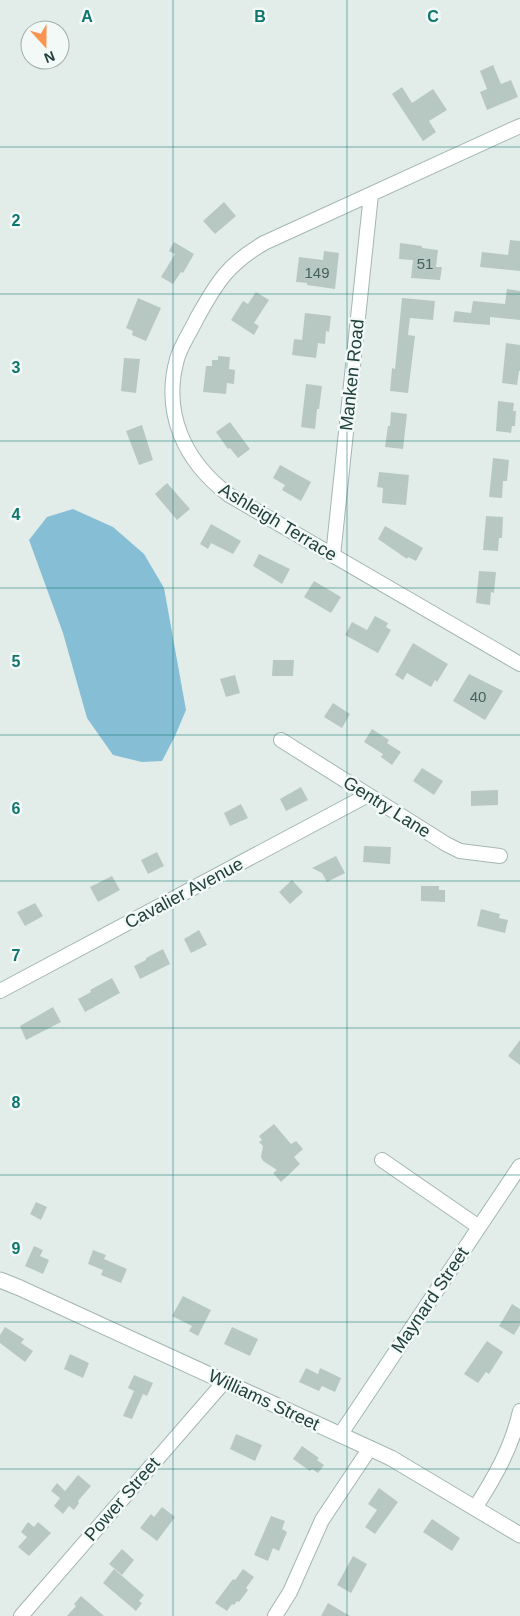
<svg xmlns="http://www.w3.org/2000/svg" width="520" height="1616" font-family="Arial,sans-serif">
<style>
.water{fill:#86bed6}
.building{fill:#b7c8c3}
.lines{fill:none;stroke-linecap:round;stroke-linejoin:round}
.minor-casing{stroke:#a4b6b2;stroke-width:16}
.tertiary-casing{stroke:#a4b6b2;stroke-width:17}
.minor{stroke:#fff;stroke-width:14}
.tertiary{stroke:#fff;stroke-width:15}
.grid{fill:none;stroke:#0f766e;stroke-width:1;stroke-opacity:0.55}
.labels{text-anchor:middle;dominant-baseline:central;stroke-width:5;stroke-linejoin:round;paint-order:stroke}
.number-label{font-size:15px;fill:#46625e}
.street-label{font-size:18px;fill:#20403c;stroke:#f3f9f7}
.grid-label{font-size:16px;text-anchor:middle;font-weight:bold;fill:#0f766e;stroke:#f3f9f7;stroke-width:5;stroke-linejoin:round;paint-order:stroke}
</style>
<rect width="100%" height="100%" fill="#e2edea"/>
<path class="water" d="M 73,509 L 113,527 L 144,554 L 164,588 L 186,710 L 175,736 L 162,761 L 142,762 L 113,755 L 87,718 L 63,633 L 29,540 L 47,517 Z"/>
<path class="building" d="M 493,65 L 501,84 L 511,80 L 518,97 L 487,110 L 480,92 L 487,89 L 480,71 Z
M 402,87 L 412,103 L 433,89 L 447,110 L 429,121 L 436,132 L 423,141 L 392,94 Z
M 224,202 L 236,216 L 215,234 L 203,221 Z
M 510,240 L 520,241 L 520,271 L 480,267 L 482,252 L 508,255 Z
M 174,242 L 194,254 L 183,273 L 181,272 L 173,284 L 161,277 L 175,254 L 169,251 Z
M 400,243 L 422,246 L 422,248 L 438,250 L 436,267 L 442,267 L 440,280 L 411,278 L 413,260 L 399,259 Z
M 324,251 L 339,253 L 335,289 L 307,285 L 307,283 L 296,282 L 299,257 L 323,260 Z
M 507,289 L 520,291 L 520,320 L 490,317 L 490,325 L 453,322 L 455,311 L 471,313 L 473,301 L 505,304 Z
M 256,292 L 269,300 L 254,323 L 259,326 L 254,335 L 231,320 L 243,301 L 248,304 Z
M 138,298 L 161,308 L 146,341 L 132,335 L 133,331 L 126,328 Z
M 402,298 L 435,301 L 433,320 L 410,318 L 408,335 L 415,336 L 408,393 L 390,391 L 392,368 L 395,369 Z
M 305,313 L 331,316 L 329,332 L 326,331 L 325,344 L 318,343 L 316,358 L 292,355 L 294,339 L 302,340 Z
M 506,343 L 520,345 L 520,371 L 519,371 L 517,385 L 502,383 Z
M 218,356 L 230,357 L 229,369 L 235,370 L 234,384 L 227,383 L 226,394 L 203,392 L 206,366 L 212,366 L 212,360 L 218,360 Z
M 124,358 L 140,359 L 136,393 L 121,391 Z
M 306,384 L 322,386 L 319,409 L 317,409 L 315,429 L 301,427 Z
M 498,401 L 514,403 L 513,411 L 516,411 L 515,426 L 512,426 L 511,433 L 496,431 Z
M 391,412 L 407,414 L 403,449 L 385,447 L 388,426 L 390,426 Z
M 230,422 L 250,449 L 238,458 L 230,448 L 228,449 L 216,432 Z
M 142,425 L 153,460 L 139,465 L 126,431 Z
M 493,458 L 509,460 L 507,481 L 503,481 L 502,498 L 489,497 Z
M 280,465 L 311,482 L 301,501 L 282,490 L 285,485 L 273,478 Z
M 379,472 L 409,475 L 406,505 L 382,503 L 383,488 L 377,487 Z
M 167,483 L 190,509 L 177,520 L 155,494 Z
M 486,516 L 503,517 L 502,538 L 499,538 L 498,551 L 483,550 Z
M 211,524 L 241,541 L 233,554 L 211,543 L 208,549 L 200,544 Z
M 385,526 L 423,548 L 416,561 L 408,557 L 407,559 L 378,539 Z
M 259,554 L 290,569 L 282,584 L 253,566 Z
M 479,571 L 496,572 L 494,593 L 491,592 L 490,605 L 476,603 Z
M 314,581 L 341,597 L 331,613 L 304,597 Z
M 375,616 L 388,623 L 386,627 L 391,630 L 378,653 L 345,635 L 352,622 L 367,630 Z
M 413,643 L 448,664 L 437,682 L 435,680 L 431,687 L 407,673 L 403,680 L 395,675 Z
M 273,660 L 294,660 L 293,676 L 272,676 Z
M 469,674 L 503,691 L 485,720 L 453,701 Z
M 235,675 L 240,693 L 226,697 L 220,679 Z
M 333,703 L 350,714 L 342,728 L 324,717 Z
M 372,729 L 389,740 L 387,743 L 401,752 L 392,765 L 381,757 L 383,754 L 364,742 Z
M 422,768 L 443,781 L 434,795 L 413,781 Z
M 301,787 L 308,800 L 286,811 L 280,799 Z
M 498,790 L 498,805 L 471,806 L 471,791 Z
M 241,804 L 248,818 L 230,826 L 224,813 Z
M 364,846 L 391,847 L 390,864 L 363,862 Z
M 157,852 L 164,866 L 148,874 L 141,860 Z
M 336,856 L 345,873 L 327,882 L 322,873 L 312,868 Z
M 112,876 L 120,890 L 98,902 L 90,887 Z
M 292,880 L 303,892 L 290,904 L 279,892 Z
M 421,886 L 439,886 L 439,890 L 445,890 L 445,902 L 421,901 Z
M 35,903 L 43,916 L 25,926 L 17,912 Z
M 481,909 L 500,914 L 499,918 L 508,920 L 505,933 L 477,926 Z
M 199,930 L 207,945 L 191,953 L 184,939 Z
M 163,949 L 170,964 L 140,979 L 134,966 L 146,960 L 146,958 Z
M 112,978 L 120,993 L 85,1012 L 78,999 L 91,992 L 90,990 Z
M 53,1007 L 61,1022 L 26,1040 L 20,1026 Z
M 520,1040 L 520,1065 L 508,1056 Z
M 274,1124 L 291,1144 L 296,1141 L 303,1149 L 294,1157 L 300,1164 L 281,1182 L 273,1173 L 277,1170 L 263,1161 L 261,1157 L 263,1146 L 259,1142 L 262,1140 L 259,1136 Z
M 36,1202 L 47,1207 L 41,1220 L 30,1214 Z
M 34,1246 L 43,1250 L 40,1256 L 49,1260 L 43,1274 L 25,1266 Z
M 93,1250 L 106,1255 L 104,1259 L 127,1269 L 121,1283 L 101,1275 L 103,1270 L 88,1264 Z
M 183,1296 L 211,1310 L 198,1336 L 189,1331 L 192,1326 L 172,1316 Z
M 512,1304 L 520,1309 L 520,1325 L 514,1335 L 499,1326 Z
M 5,1327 L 24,1339 L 21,1343 L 33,1351 L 25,1362 L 0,1343 L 0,1335 Z
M 232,1327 L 258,1339 L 250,1356 L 224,1344 Z
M 487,1341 L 503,1352 L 489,1374 L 486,1372 L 478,1383 L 464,1374 Z
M 70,1354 L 89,1363 L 83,1378 L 64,1369 Z
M 306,1368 L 318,1374 L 320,1368 L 341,1378 L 335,1392 L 322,1386 L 319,1391 L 299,1382 Z
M 134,1375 L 153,1383 L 147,1396 L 143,1394 L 132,1419 L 123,1416 L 134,1391 L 128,1388 Z
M 236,1434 L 262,1445 L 255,1461 L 230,1449 Z
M 302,1446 L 319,1458 L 317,1460 L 324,1465 L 318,1473 L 312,1469 L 310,1471 L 293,1459 Z
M 78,1475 L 91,1486 L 78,1501 L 79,1503 L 74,1510 L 69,1506 L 63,1514 L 54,1506 L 60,1498 L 51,1491 L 57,1483 L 65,1491 Z
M 379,1488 L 398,1502 L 375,1534 L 365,1527 L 377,1510 L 368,1504 Z
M 162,1507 L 175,1517 L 157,1541 L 140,1528 L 151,1514 L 154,1517 Z
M 271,1516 L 285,1521 L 282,1529 L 287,1532 L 279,1551 L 273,1548 L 268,1561 L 254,1555 Z
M 432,1519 L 460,1538 L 452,1551 L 423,1532 Z
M 28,1522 L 34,1527 L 38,1522 L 51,1533 L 29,1556 L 18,1547 L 27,1537 L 21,1532 Z
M 122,1549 L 134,1560 L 122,1575 L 109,1564 Z
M 353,1556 L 367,1564 L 351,1593 L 337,1585 Z
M 114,1569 L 144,1595 L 139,1601 L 142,1603 L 136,1611 L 103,1583 Z
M 243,1569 L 254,1577 L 246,1588 L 248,1590 L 239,1602 L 237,1601 L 234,1605 L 232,1604 L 227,1611 L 215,1603 L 233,1579 L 235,1580 Z
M 81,1596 L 104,1616 L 67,1616 L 76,1606 L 74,1604 Z
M 328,1603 L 350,1616 L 321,1616 Z"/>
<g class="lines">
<g class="minor-casing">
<path id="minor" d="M 520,126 L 264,243 C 228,264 217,282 197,318 C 191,331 181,345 177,359 C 162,414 185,462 229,495 L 520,664
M 333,556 L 371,194
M 281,740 L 446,844 L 460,851 L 500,856
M 0,991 L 368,795
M 382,1160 L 479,1227
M 340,1435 L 520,1166
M 475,1508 C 495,1477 512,1447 520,1411
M 21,1616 L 224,1382
M 275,1616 L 290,1592 L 322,1520 L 370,1448"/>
</g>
<g class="tertiary-casing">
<path id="tertiary" d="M 0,1280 L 20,1288 L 391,1458 L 520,1535"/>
</g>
<use href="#minor" class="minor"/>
<use href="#tertiary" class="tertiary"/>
</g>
<path class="grid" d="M 173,0 L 173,1616M 347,0 L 347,1616M 0,147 L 520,147M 0,294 L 520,294M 0,441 L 520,441M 0,588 L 520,588M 0,735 L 520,735M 0,881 L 520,881M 0,1028 L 520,1028M 0,1175 L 520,1175M 0,1322 L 520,1322M 0,1469 L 520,1469"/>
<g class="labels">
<g class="number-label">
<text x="425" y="263">51</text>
<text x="317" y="272">149</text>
<text x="478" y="696">40</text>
</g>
<g class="street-label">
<text transform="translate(352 375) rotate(-84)">Manken Road</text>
<text transform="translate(278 522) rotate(31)">Ashleigh Terrace</text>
<text transform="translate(387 807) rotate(32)">Gentry Lane</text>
<text transform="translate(184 893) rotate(-28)">Cavalier Avenue</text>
<text transform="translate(430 1300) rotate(-56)">Maynard Street</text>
<text transform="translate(264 1400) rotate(25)">Williams Street</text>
<text transform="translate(122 1499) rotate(-49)">Power Street</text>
</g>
</g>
<g class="grid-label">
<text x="87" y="22">A</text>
<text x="260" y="22">B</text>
<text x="433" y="22">C</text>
<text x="16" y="226">2</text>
<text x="16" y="373">3</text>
<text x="16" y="520">4</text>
<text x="16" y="667">5</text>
<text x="16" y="814">6</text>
<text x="16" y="961">7</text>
<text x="16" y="1108">8</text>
<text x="16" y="1254">9</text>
</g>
<g transform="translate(45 45) rotate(159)"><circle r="24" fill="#f3f9f7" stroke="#9fafac"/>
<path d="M0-4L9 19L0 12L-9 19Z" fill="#fc9451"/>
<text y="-8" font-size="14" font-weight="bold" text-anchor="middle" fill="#20403c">N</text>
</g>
</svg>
